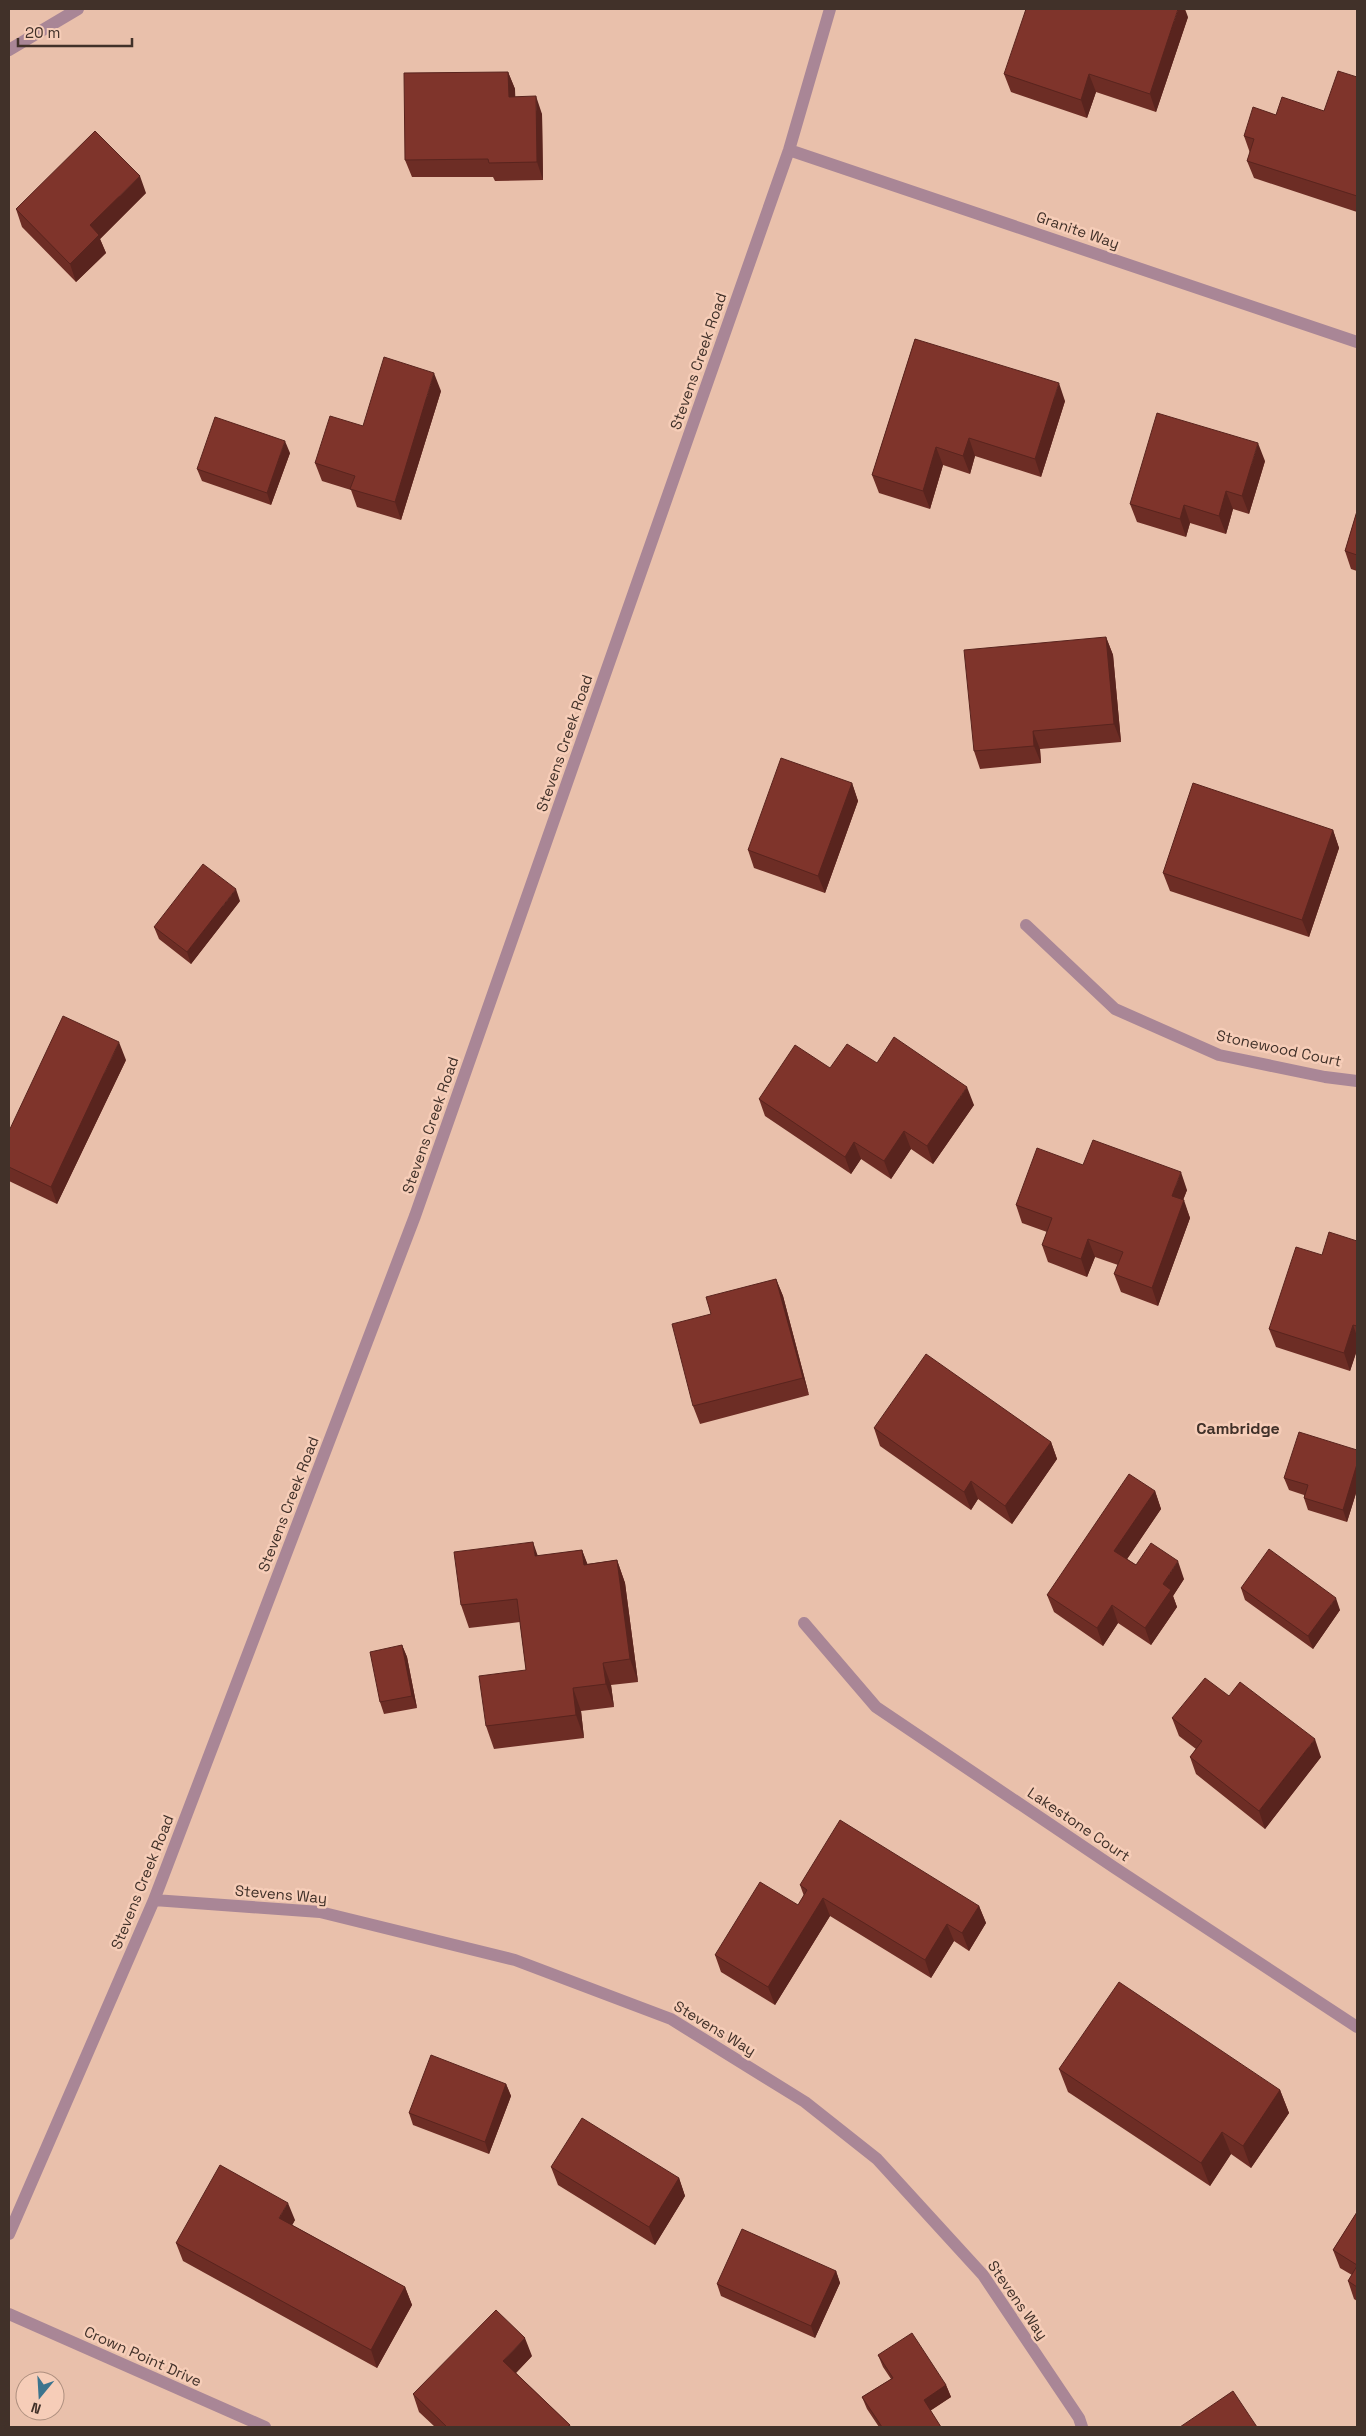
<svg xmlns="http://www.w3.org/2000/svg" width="1366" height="2436" font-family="'Space Grotesk',sans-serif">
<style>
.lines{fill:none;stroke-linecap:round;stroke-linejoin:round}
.minor{stroke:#a98696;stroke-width:12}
.wall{fill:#6d2d25}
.shaded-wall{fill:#59241e}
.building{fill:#7f342b;stroke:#59241e}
.labels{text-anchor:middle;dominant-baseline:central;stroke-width:5;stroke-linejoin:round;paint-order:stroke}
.street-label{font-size:15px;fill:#413129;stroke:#f6cdb8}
.neighbourhood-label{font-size:16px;font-weight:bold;fill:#413129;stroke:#f6cdb8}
</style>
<rect width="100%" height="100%" fill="#e9c0ab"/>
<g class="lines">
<path class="minor" d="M 9,50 L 78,9
M 789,150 L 1357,342
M 1026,925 L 1115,1009 L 1219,1055 L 1325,1077 L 1357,1081
M 804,1623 L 876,1707 L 1115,1868 L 1357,2027
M 154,1900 L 320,1912 L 515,1960 L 671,2019 L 805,2102 L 877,2159 L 983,2275 L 1079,2418 L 1082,2427
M 9,2234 L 154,1900 L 415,1216 L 789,150 L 830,9
M 9,2314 L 265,2427"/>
</g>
<path class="wall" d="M 1188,17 L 1156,112 L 1096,92 L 1087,118 L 1011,92 L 1004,74 Z
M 508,72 L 515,89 L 515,97 L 542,114 L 543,180 L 495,181 L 493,177 L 412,177 L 405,160 Z
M 1357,77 L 1357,212 L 1254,178 L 1247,161 L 1250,153 L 1244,136 L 1276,115 L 1324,111 Z
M 146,193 L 100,239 L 106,253 L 76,282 L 22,227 L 16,209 Z
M 915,339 L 1065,401 L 1041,477 L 975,456 L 970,474 L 943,465 L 930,509 L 879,493 L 872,475 Z
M 441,391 L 401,520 L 357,507 L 351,490 L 322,481 L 315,463 L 363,426 Z
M 290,453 L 271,505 L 202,481 L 197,469 Z
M 1265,461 L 1249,514 L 1233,509 L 1226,534 L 1190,523 L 1186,537 L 1137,522 L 1130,504 Z
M 1357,511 L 1357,571 L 1351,569 L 1345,551 Z
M 1106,637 L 1113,655 L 1121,742 L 1040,749 L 1041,763 L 980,769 L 974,751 Z
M 852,783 L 858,801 L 825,893 L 754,868 L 748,850 Z
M 1333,830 L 1339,848 L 1309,937 L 1170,891 L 1163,873 Z
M 240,901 L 191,964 L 159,939 L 154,927 Z
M 126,1060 L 57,1204 L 9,1181 L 9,1131 Z
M 877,1063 L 974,1105 L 933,1164 L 911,1149 L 891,1179 L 861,1159 L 851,1174 L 765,1116 L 759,1099 L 830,1068 Z
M 1083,1165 L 1187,1190 L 1183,1200 L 1190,1218 L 1158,1306 L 1121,1292 L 1114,1274 L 1118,1265 L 1095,1257 L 1087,1277 L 1048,1262 L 1042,1245 L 1047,1232 L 1022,1223 L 1016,1205 Z
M 1357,1241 L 1357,1350 L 1350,1371 L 1276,1347 L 1269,1329 L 1322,1255 Z
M 776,1279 L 783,1296 L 809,1395 L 700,1424 L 693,1406 L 711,1314 Z
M 874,1428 L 1051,1442 L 1057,1459 L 1012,1524 L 978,1499 L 971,1510 L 880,1446 Z
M 1357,1450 L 1357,1490 L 1347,1522 L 1308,1510 L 1304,1498 L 1304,1495 L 1289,1490 L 1284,1478 Z
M 1155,1491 L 1161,1509 L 1127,1559 L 1136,1565 L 1184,1579 L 1173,1596 L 1177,1607 L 1151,1645 L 1118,1623 L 1103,1646 L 1054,1612 L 1047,1595 Z
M 582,1550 L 587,1564 L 617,1560 L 625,1583 L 638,1682 L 611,1685 L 614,1707 L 581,1711 L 584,1738 L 494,1749 L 486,1726 L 526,1670 L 520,1622 L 469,1628 L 461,1605 L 538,1556 Z
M 1241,1588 L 1340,1610 L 1313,1649 L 1245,1600 Z
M 402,1645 L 407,1657 L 417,1708 L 384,1714 L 380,1702 Z
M 1229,1696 L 1321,1757 L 1265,1829 L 1196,1774 L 1190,1757 L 1196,1749 L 1179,1736 L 1172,1718 Z
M 800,1885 L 979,1906 L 986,1923 L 969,1951 L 954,1941 L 931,1978 L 830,1916 L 775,2005 L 721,1972 L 715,1955 L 798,1905 L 804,1896 Z
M 1059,2069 L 1280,2090 L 1289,2113 L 1251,2168 L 1231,2154 L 1210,2186 L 1068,2092 Z
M 506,2084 L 511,2096 L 489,2154 L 413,2125 L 409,2113 Z
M 551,2167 L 679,2178 L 685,2196 L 655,2245 L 558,2185 Z
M 1357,2212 L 1357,2301 L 1354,2299 L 1348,2281 L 1352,2275 L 1340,2268 L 1333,2250 Z
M 295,2220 L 292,2225 L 405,2287 L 412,2305 L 377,2368 L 183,2261 L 176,2243 Z
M 836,2271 L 840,2283 L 815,2338 L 721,2296 L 717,2284 Z
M 878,2355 L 946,2385 L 951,2397 L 930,2411 L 941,2427 L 879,2427 L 867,2409 L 862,2397 L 891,2379 L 883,2367 Z
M 532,2356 L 516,2373 L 570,2425 L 571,2427 L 435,2427 L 419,2412 L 413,2394 Z"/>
<path class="shaded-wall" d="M 1178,9 L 1185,9 L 1188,17 L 1156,112 L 1150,94 Z
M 508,72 L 515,89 L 516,115 L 509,97 Z
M 1089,74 L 1096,92 L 1087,118 L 1081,100 Z
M 536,96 L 542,114 L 543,180 L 537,162 Z
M 140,176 L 146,193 L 100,239 L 106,253 L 76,282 L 70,264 L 90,225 Z
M 434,373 L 441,391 L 401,520 L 395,502 Z
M 1059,383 L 1065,401 L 1041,477 L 1035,459 Z
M 969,438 L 975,456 L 970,474 L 963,456 Z
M 285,441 L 290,453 L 271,505 L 267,493 Z
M 1258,443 L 1265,461 L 1249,514 L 1242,496 Z
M 936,447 L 943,465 L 930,509 L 923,491 Z
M 1226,491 L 1233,509 L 1226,534 L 1219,516 Z
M 1184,505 L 1190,523 L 1186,537 L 1180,519 Z
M 1106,637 L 1113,655 L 1121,742 L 1114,724 Z
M 1033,731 L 1040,749 L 1041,763 L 1034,746 Z
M 852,783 L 858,801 L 825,893 L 818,876 Z
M 1333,830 L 1339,848 L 1309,937 L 1302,920 Z
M 236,889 L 240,901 L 191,964 L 187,952 Z
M 119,1042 L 126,1060 L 57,1204 L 51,1187 Z
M 967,1087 L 974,1105 L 933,1164 L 927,1146 Z
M 904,1131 L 911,1149 L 891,1179 L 884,1161 Z
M 854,1142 L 861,1159 L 851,1174 L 845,1157 Z
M 1181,1172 L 1187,1190 L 1178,1213 L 1172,1196 Z
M 1184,1200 L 1190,1218 L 1158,1306 L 1152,1288 Z
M 1088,1239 L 1095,1257 L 1087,1277 L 1081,1259 Z
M 776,1279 L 783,1296 L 809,1395 L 803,1378 Z
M 1353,1325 L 1357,1336 L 1357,1350 L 1350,1371 L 1344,1353 Z
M 1051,1442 L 1057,1459 L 1012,1524 L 1005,1506 Z
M 1357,1464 L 1357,1490 L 1347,1522 L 1343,1510 Z
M 971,1481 L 978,1499 L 971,1510 L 964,1492 Z
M 1155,1491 L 1161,1509 L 1121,1568 L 1114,1551 Z
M 533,1542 L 541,1565 L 535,1556 Z
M 582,1550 L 591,1573 L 584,1565 Z
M 617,1560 L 625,1583 L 638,1682 L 630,1659 Z
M 1178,1561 L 1184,1579 L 1173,1596 L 1177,1607 L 1151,1645 L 1145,1628 L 1163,1584 Z
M 1336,1598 L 1340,1610 L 1313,1649 L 1308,1636 Z
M 1112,1605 L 1118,1623 L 1103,1646 L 1097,1628 Z
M 402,1645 L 407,1657 L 417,1708 L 412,1696 Z
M 603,1663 L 611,1685 L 614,1707 L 606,1684 Z
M 573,1688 L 581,1711 L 584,1738 L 576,1715 Z
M 1315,1739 L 1321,1757 L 1265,1829 L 1259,1811 Z
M 823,1898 L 830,1916 L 775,2005 L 768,1987 Z
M 979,1906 L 986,1923 L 969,1951 L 962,1933 Z
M 947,1924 L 954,1941 L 931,1978 L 925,1960 Z
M 506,2084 L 511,2096 L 489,2154 L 485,2142 Z
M 1280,2090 L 1289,2113 L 1251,2168 L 1243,2146 Z
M 1222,2132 L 1231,2154 L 1210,2186 L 1201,2163 Z
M 679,2178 L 685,2196 L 655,2245 L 649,2227 Z
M 288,2203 L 295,2220 L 286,2236 L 279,2218 Z
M 836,2271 L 840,2283 L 815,2338 L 811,2326 Z
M 405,2287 L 412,2305 L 377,2368 L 371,2350 Z
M 525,2338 L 532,2356 L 510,2379 L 503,2361 Z
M 946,2385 L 951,2397 L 928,2412 L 924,2400 Z"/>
<path class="building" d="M 1026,9 L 1178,9 L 1150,94 L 1089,74 L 1081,100 L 1004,74 Z
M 1338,71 L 1357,77 L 1357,196 L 1247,161 L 1254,139 L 1244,136 L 1253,107 L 1276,115 L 1282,97 L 1324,111 Z
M 508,72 L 509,97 L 536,96 L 537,162 L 489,163 L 488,159 L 405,160 L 404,73 Z
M 95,131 L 140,176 L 90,225 L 99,235 L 70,264 L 16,209 Z
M 915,339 L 1059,383 L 1035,459 L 969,438 L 963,456 L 936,447 L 923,491 L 872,475 Z
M 384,357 L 434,373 L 395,502 L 350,489 L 355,476 L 315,463 L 330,416 L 363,426 Z
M 1157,413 L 1258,443 L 1242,496 L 1226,491 L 1219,516 L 1184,505 L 1180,519 L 1130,504 Z
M 215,417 L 285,441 L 267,493 L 197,469 Z
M 1357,511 L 1357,555 L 1345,551 Z
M 1106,637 L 1114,724 L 1033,731 L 1034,746 L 974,751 L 964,650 Z
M 781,758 L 852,783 L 818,876 L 748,850 Z
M 1193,783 L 1333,830 L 1302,920 L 1163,873 Z
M 203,864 L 236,889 L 187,952 L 154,927 Z
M 63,1016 L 119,1042 L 51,1187 L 9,1167 L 9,1131 Z
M 894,1037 L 967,1087 L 927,1146 L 904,1131 L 884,1161 L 854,1142 L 845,1157 L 759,1099 L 795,1045 L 830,1068 L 847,1044 L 877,1063 Z
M 1093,1140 L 1181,1172 L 1172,1196 L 1184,1200 L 1152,1288 L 1114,1274 L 1123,1252 L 1088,1239 L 1081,1259 L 1042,1245 L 1052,1218 L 1016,1205 L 1037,1148 L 1083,1165 Z
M 1329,1232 L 1357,1241 L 1357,1326 L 1353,1325 L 1344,1353 L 1269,1329 L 1296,1247 L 1322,1255 Z
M 776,1279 L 803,1378 L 693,1406 L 672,1324 L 711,1314 L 706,1297 Z
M 926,1354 L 1051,1442 L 1005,1506 L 971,1481 L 964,1492 L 874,1428 Z
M 1299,1432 L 1357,1450 L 1357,1464 L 1343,1510 L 1304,1498 L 1308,1485 L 1284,1478 Z
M 1129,1474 L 1155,1491 L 1114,1551 L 1136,1565 L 1151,1543 L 1178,1561 L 1163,1584 L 1171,1590 L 1145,1628 L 1112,1605 L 1097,1628 L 1047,1595 Z
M 533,1542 L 535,1556 L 582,1550 L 584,1565 L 617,1560 L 630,1659 L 603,1663 L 606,1684 L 573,1688 L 576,1715 L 486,1726 L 479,1676 L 526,1670 L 517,1599 L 461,1605 L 454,1552 Z
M 1269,1549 L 1336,1598 L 1308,1636 L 1241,1588 Z
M 402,1645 L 412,1696 L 380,1702 L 370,1652 Z
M 1205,1678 L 1229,1696 L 1240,1682 L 1315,1739 L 1259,1811 L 1190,1757 L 1202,1741 L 1172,1718 Z
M 840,1820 L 979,1906 L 962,1933 L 947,1924 L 925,1960 L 823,1898 L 768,1987 L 715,1955 L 760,1882 L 798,1905 L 807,1890 L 800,1885 Z
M 1119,1982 L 1280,2090 L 1243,2146 L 1222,2132 L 1201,2163 L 1059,2069 Z
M 431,2055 L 506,2084 L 485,2142 L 409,2113 Z
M 582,2118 L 679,2178 L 649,2227 L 551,2167 Z
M 220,2165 L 288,2203 L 279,2218 L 405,2287 L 371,2350 L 176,2243 Z
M 1357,2212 L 1357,2265 L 1333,2250 Z
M 742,2229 L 836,2271 L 811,2326 L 717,2284 Z
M 1357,2266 L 1357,2287 L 1348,2281 Z
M 496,2310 L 525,2338 L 503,2361 L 570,2425 L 567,2427 L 447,2427 L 413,2394 Z
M 912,2333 L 946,2385 L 924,2400 L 941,2427 L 882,2427 L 862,2397 L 893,2378 L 878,2355 Z
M 1233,2391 L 1257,2427 L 1180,2427 Z"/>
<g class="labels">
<g class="street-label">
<text transform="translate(1078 230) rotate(19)">Granite Way</text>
<text transform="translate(698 361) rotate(-71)">Stevens Creek Road</text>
<text transform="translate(564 743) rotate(-71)">Stevens Creek Road</text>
<text transform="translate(1279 1048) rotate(12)">Stonewood Court</text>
<text transform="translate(430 1125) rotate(-71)">Stevens Creek Road</text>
<text transform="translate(288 1504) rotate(-69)">Stevens Creek Road</text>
<text transform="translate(1079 1824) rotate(34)">Lakestone Court</text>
<text transform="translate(142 1882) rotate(-68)">Stevens Creek Road</text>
<text transform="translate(281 1894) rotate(5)">Stevens Way</text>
<text transform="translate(715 2028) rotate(31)">Stevens Way</text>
<text transform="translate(1018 2300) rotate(55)">Stevens Way</text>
<text transform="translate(143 2356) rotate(24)">Crown Point Drive</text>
</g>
<g class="neighbourhood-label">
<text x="1238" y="1428">Cambridge</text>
</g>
</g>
<rect width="1366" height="2436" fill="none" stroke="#413129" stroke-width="20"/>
<g transform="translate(40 2396) rotate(198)"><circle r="24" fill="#f6cdb8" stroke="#ae8f7f"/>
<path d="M0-4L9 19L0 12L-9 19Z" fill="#3b748e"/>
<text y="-8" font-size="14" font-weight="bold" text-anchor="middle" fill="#413129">N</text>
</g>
<path d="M18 38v8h114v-8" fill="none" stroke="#413129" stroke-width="2.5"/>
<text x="25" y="38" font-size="15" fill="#413129" stroke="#f6cdb8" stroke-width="4" paint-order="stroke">20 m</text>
</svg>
